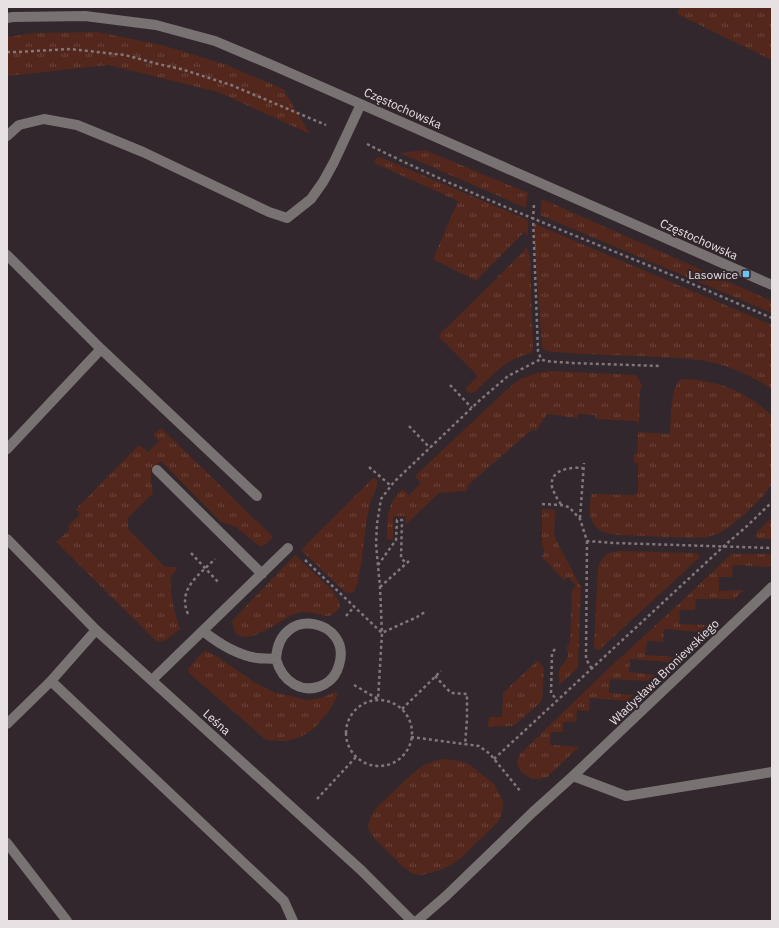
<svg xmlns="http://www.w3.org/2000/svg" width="779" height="928" font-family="'IBM Plex Sans',sans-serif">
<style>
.grass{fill:url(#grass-tufts)}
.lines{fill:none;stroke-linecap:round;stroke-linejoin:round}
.path{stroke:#81787d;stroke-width:2.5;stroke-dasharray:3 3;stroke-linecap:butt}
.minor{stroke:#787272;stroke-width:10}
.poi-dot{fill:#6ac3f1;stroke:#31272c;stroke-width:1.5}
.labels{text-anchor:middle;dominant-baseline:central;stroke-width:4;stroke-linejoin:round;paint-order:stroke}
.street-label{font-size:12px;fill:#e7e1e4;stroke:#31272c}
.poi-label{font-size:12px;fill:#e7e1e4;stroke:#31272c;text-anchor:end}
</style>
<defs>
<pattern id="grass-tufts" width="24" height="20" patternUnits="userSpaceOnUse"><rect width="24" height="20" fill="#53271c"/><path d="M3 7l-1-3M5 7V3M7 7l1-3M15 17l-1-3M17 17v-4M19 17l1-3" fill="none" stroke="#6c463d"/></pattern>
</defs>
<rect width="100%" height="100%" fill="#31272c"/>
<path class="grass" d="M 680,7 L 772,7 L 772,60 L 677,14 Z
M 97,32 L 162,45 L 227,65 L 283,89 L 310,134 L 218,92 L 108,65 L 7,76 L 7,37 L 34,33 Z
M 425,150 L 528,193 L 526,208 L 400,153 Z
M 380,157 L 528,220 L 528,236 L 524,232 L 476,281 L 433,259 L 458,201 L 374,163 L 376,158 Z
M 542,199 L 772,301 L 772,313 L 540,215 Z
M 533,223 L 772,325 L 772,389 C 758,381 744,372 728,367 C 706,359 682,358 659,357 C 624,355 589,355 554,352 L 547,351 L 542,348 Z
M 526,247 L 530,256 L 533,348 L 532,352 C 526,355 520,356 514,359 C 499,367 487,380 475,392 L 471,393 L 466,391 L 467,387 L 478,376 L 438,336 L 521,254 Z
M 551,371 L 635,375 L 638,378 L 642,385 L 640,391 L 639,424 L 636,421 L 595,419 L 595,415 L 578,414 L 577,418 L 547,414 L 536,431 L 533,429 L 467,486 L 468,489 L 465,492 L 462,491 L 439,493 L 405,525 L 406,516 L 394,516 L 393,517 L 393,539 L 389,540 L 387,538 C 387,529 387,514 391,505 C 393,499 398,494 402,489 L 409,495 L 421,483 L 415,476 L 500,396 L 518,380 L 536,373 Z
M 681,379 C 715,379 748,392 772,416 L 772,484 L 763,496 L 746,513 L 732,525 L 720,533 L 707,537 L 691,538 L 621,535 C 606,534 593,531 590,514 C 589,508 591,500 591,494 L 634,495 L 638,492 L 638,463 L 634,462 L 634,454 L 637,453 L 638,432 L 670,434 C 671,420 670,387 681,379 Z
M 161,428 L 273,537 C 269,541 265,547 259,546 L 236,527 L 221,522 L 161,461 L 151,469 L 151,482 L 153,493 L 128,518 L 128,529 L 165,567 L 176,567 L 177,570 C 174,572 172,574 171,577 C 168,586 176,619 180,629 C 173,634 166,643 156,641 L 56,542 L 70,529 L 68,526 L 80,514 L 76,509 L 139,445 L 148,452 L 159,441 L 153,435 Z
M 374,478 L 378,481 L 378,483 L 370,504 L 366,524 L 362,558 L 358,581 L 355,590 L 353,592 L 346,593 L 301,550 L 372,479 Z
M 542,509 L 555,510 L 554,532 L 557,542 L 581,587 L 578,666 L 577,669 L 559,685 C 559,682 558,671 560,668 C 560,667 564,664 564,663 C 568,658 570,653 566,648 L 570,643 L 572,590 L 576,586 L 568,577 L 564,580 L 542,557 L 545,548 L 542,547 Z
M 772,517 L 772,539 L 759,539 L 756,537 L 755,535 L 757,532 Z
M 618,551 L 697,553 L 698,554 L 700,557 L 599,650 L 595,649 L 594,647 L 598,567 C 603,556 605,553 618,551 Z
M 731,554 L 768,554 L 772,555 L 772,563 L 769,567 L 733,565 L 732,577 L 719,577 L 719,591 L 744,590 L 734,599 L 696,599 L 695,610 L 680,610 L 679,624 L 707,625 L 700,632 L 664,629 L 663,642 L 647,641 L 645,655 L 674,657 L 668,662 L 630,659 L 629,672 L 655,675 L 647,681 L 610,679 L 609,693 L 634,695 L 627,701 L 590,698 L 589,711 L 577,710 L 576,722 L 563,722 L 563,732 L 551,732 L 550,745 L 579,747 L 547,777 L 540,779 L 532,779 L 524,774 L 519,769 L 517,761 L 520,754 L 609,668 L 682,601 Z
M 295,555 L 332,590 L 340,603 L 340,607 L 336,612 L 330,616 L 325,616 L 314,613 L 302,612 L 291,615 L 272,627 L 253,636 L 245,637 L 237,635 L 233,627 L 232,621 Z
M 205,651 L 215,655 L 254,682 L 273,692 L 307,700 L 321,698 L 335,692 L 338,694 L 331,708 L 319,723 L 311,731 L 298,738 L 286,741 L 266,740 L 189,673 L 188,669 L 200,655 Z
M 538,660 L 544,669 L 542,700 L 540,703 L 516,724 L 512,726 L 488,727 L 489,717 L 502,717 L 503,693 Z
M 444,759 L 460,761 L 470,765 L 494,784 L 503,802 L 502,813 L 498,822 L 461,858 L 451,865 L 443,869 L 422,875 L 413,874 L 403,867 L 375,839 L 369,831 L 368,825 L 372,814 L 379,805 L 412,774 L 422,766 L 434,761 Z"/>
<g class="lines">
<path class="path" d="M 7,52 L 17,52 L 70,49 L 125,55 L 158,64 L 181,69 L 231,85 L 326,125
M 367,144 C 459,190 554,227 650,266 C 691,283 731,301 772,318
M 534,205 L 533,218 L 538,351 L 541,359 L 545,361 L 571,363 L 661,366
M 450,385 L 472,408
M 409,426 L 430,448
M 369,467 L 390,485
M 542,504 L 561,505 L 569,507 L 580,519 L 587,541 L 614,543 L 772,548
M 561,504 C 557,499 554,493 552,487 C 549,469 571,467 583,468
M 580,518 L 584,463
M 587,541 L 586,659 L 592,669
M 191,553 L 219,583
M 305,560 L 382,633 L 417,617 L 425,612
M 378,565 L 396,540 L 397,520 L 402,520 L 401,558 L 406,563
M 380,587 L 409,561
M 188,614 C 177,589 199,575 215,559
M 346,616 L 354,607
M 555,649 L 552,653 L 551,693 L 557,700
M 435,676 L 451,693 L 467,694 L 467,719 L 465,745
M 354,685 L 378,699 L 382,633 L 380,587 L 376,544 L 377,524 L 381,499 L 394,482 L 480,400 L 508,376 L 541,359
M346 733a33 33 0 1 1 66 0a33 33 0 1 1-66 0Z
M 402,709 L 441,671
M 411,737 L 479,746 L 490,754 L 521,792
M 494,759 L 724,546 L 747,526 L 772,502
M 317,799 L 356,757"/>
<path class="minor" d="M 7,18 L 13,17 L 85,16 L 156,25 L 215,41 L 272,65 L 772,285
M 7,136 L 19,125 L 44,119 L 77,125 L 143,152 L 269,212 L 287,218 L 311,199 L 323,182 L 334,162 L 361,104
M 7,255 L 101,349
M 7,449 L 101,349 L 257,496
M 157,470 L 262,574
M 7,539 L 96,630 L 361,870 L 412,921
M 203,631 C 218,643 237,655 257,658 C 263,659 270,658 276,659 C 282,681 302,696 325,684 C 332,680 337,673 339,665 C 353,620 279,603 276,659
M 152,680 L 288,548
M 51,681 L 284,901 L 293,921
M 7,724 L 51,681 L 96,630
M 573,776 L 626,796 L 772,772
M 7,843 L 67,921
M 417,921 L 446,896 L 533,812 L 573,776 L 772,587"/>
</g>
<rect class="poi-dot" x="742" y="270" width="8" height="8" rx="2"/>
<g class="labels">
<g class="street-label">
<text transform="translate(403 108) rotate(24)">Częstochowska</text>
<text transform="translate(699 239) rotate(24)">Częstochowska</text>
<text transform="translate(664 672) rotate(-44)">Władysława Broniewskiego</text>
<text transform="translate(217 722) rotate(42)">Leśna</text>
</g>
<g class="poi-label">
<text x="738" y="274">Lasowice</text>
</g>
</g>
<rect width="779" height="928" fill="none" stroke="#e7e1e4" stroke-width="16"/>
</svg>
